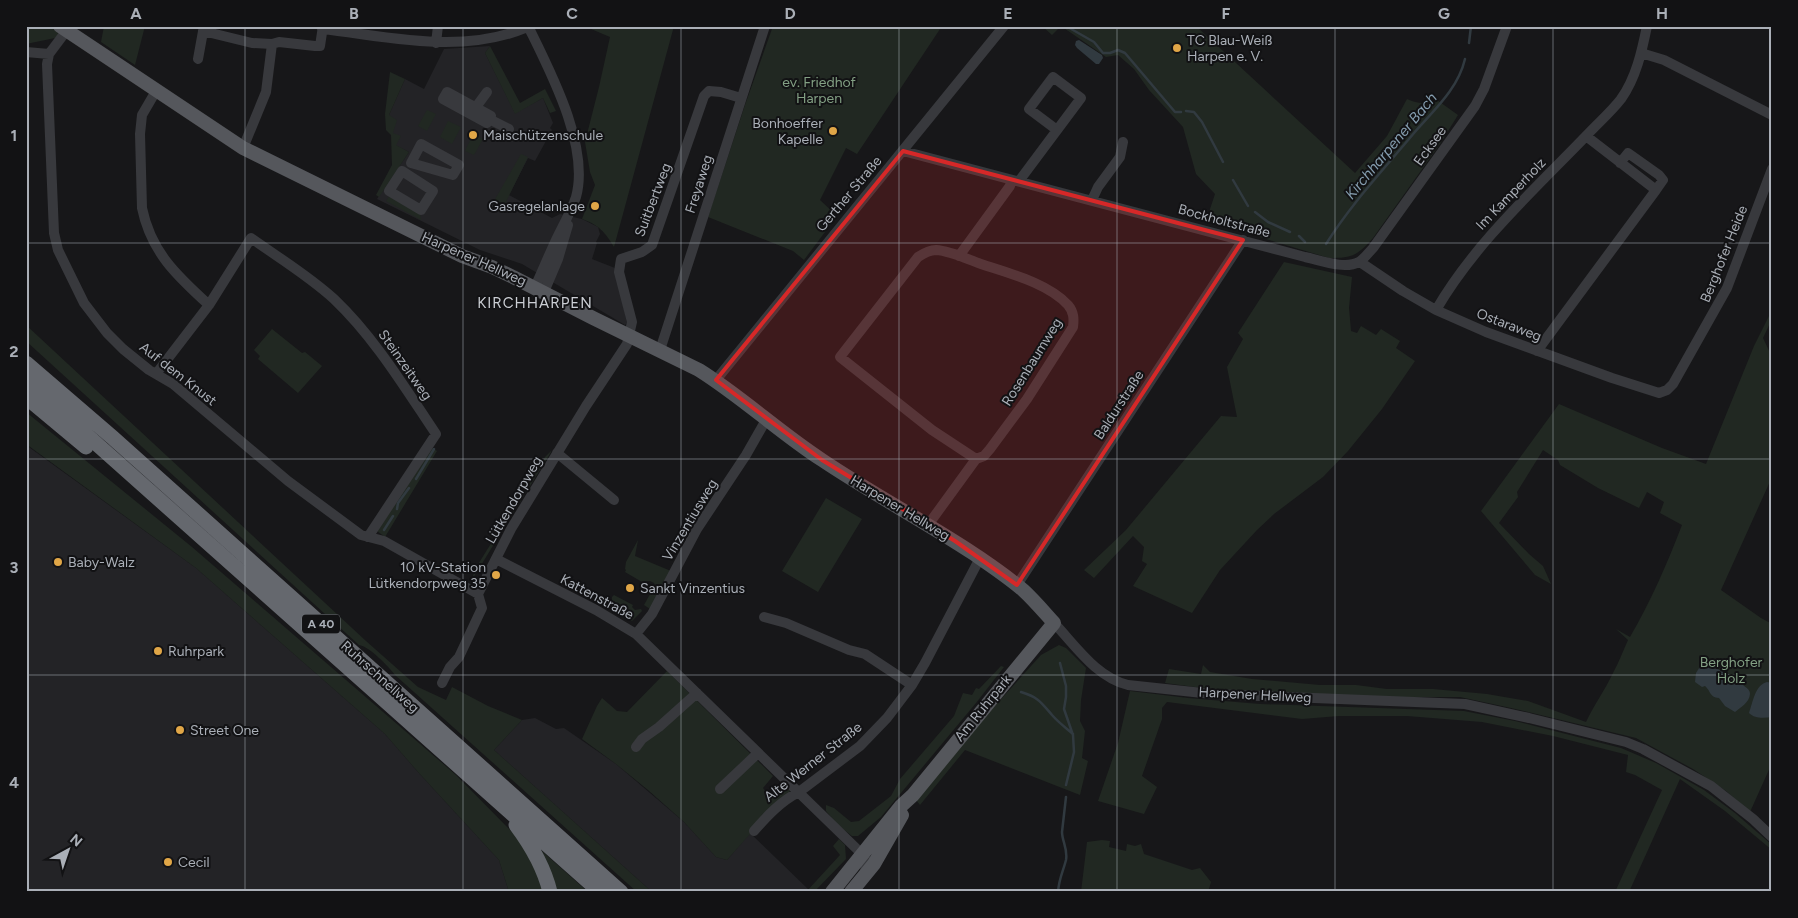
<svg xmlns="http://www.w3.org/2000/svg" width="1798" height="918" font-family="Figtree,sans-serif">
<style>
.built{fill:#232326}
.green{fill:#212822}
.water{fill:#313a40}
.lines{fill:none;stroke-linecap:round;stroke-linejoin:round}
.stream{stroke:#313a40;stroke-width:2.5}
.minor{stroke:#38393d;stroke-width:10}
.major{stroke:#55575c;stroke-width:14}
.highway{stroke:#65686e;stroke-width:15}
.marked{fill:#d62828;fill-opacity:0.2;stroke:#d62828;stroke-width:4;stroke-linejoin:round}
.grid{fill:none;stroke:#aaafb7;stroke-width:1;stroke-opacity:0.55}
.poi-dot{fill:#e0a647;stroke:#121214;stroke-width:2}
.labels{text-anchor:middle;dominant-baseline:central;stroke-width:4;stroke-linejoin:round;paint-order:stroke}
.shield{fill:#121214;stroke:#7c8086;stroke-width:1}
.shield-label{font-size:12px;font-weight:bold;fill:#aaafb7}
.poi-label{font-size:14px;fill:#aaafb7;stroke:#121214;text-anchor:start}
.park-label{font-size:14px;fill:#83a084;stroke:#121214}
.street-label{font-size:14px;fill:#aaafb7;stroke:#121214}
.water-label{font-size:15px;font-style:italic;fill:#859daf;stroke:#121214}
.neighbourhood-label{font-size:15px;letter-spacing:1px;fill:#cbced4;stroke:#121214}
.neatline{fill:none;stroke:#aaafb7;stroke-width:2}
.grid-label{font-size:16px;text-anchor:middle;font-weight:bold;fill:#aaafb7}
</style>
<rect width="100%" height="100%" fill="#171719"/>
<path class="built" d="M 490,46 L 485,53 L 515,113 L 543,98 L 553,123 L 550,128 L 552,130 L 535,161 L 528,158 L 509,195 L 552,218 L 560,214 L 582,219 L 598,227 L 600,234 L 596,242 L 597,243 L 592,259 L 615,268 L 627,323 L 625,325 L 522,264 L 480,250 L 377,199 L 409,152 L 395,145 L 389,115 L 405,79 L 424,89 L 444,49 Z
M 26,445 L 196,568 L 385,734 L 418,772 L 499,860 L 509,892 L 26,892 Z
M 535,718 L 556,729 L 564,728 L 616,764 L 684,822 L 716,857 L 727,860 L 750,833 L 808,889 L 806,892 L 652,892 L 494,750 L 522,720 Z"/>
<path class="green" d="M 27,26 C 38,26 53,23 59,35 L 55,38 L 26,44 L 26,38 L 29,37 Z
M 104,26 L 145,26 L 135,65 L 101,42 Z
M 584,26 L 674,26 L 614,247 C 605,232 599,225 582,219 L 595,185 L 590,172 L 585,142 L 599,87 L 610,37 Z
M 773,26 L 942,26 L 857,154 L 846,148 L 820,200 L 837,216 L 804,260 L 793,251 L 708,217 L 745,105 Z
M 1042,26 L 1196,26 L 1355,173 L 1387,136 L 1407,99 C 1418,104 1426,104 1437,100 L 1458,115 L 1440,144 L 1373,238 C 1357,256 1352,258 1329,258 L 1206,221 L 1215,194 L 1196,174 L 1183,127 L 1149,90 L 1134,69 L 1118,55 L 1106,57 L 1061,26 L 1052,35 Z
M 490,46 L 520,103 L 545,89 L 556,111 L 550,113 L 543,98 L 515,114 L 485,53 Z
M 390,72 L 405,79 L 389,115 L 397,120 L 393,133 L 401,136 L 396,145 L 409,152 L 379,197 L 376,195 L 392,165 L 391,135 L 386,130 L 385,114 Z
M 427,110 L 436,114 L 427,131 L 418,126 Z
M 448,121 L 461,127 L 452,144 L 440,137 Z
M 473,134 L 483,139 L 474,155 L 465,151 Z
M 521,154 L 528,157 L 503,208 L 494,201 Z
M 390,195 L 420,214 L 421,220 L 386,201 Z
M 1284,262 L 1352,277 L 1349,308 L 1351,331 L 1357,333 L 1361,326 L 1376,335 L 1381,329 L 1400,341 L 1396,348 L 1415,361 L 1382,409 L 1348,451 L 1323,477 L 1274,514 L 1257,530 L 1220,570 L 1192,613 L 1133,586 L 1147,564 L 1142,561 L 1144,547 L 1133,536 L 1094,578 L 1084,570 L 1126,530 L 1221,416 L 1237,417 L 1227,367 L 1243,339 L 1238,333 Z
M 1772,310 L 1772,319 L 1763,338 L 1772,357 L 1772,477 L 1721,590 L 1761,618 L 1772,624 L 1772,763 L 1750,812 L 1726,791 L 1693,769 L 1636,738 L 1511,708 L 1460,697 L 1350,697 L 1232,692 L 1165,683 L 1169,669 L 1201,674 L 1203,665 L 1210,672 L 1252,679 L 1320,685 L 1356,685 L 1387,689 L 1433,689 L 1487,694 L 1528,701 L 1586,722 C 1594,705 1605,690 1613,673 C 1619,662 1623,651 1628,640 L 1616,629 L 1630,637 C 1651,601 1667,564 1682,525 L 1660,513 L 1664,502 L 1647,492 L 1639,508 L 1598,488 L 1560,465 L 1558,460 L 1543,450 L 1517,492 L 1518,497 L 1499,523 L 1529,554 L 1543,566 L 1551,584 L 1535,575 L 1481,511 L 1559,404 L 1662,448 L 1706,464 L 1754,346 Z
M 26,325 L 366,641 L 418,687 L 446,700 L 452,687 L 488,706 L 522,720 L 494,750 L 652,892 L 637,892 L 395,675 C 389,667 369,646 359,645 L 26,341 Z
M 272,329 L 302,353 L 305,352 L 322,366 L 298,393 L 258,359 L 260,356 L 254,350 Z
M 26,412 L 192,547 L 456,775 L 515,835 L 538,870 L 543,892 L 509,892 L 499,860 L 418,772 L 385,734 L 196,568 L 26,444 Z
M 431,447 L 437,451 L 385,537 L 377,531 Z
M 551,451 L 551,452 L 470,583 L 477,566 L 545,457 Z
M 826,498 L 862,519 L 818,592 L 782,571 Z
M 638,540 L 635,556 L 671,571 L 650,609 L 644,605 L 655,585 L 654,583 L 650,581 L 642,582 L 625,572 L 626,570 L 625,569 L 626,562 Z
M 614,595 L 633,605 L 632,607 L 635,610 L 641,609 L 642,611 L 632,621 L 605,607 L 609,601 L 612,600 L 612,597 Z
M 1059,645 L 1066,648 L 1086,668 L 1081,700 L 1080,721 L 1085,731 L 1082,758 L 1088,761 L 1080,795 L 965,750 L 920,805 L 916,800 L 964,740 L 1041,655 Z
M 1001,666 L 1004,667 L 976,703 L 881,817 L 858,836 L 852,836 L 838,825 L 826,811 L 826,805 L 834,808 L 851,822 L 859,821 L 891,796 L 900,779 L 954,716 L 963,693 L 972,695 L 976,688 L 979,689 Z
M 667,671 L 773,776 L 763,788 L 769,796 L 784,785 L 790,791 L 752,835 L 750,834 L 727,860 L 716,857 L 684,822 L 648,790 L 616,764 L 582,739 L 597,706 L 602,698 L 617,711 L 627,712 Z
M 1130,691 L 1188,698 L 1260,704 L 1464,711 L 1515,721 L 1621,748 L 1656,763 L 1704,790 L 1735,813 L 1772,845 L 1772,850 L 1725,811 L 1680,779 L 1629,892 L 1615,892 L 1662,790 L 1635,775 L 1626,772 L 1628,755 L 1553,736 L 1482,722 L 1407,716 L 1339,716 L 1302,719 L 1167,702 L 1162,708 L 1162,719 L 1142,776 L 1157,787 L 1144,814 L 1098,801 L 1118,743 Z
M 839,839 L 845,845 L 846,859 L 814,892 L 806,892 L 840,855 L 833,846 Z
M 1102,840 L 1110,841 L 1109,847 L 1126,851 L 1127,844 L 1135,846 L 1141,844 L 1144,854 L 1192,870 L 1200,868 L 1211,882 L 1208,892 L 1081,892 L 1087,842 Z
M 534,844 L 588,892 L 554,892 Z"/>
<path class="water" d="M 1079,40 L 1102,55 L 1103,58 L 1099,64 L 1096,64 L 1077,48 L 1075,45 L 1076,41 Z
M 1701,665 C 1717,668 1732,673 1743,685 C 1746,688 1750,689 1750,694 C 1749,703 1741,707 1735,712 L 1725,706 L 1719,698 C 1709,697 1711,691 1705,686 L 1702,687 L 1695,682 L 1696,673 Z
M 1767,682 L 1772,683 L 1772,717 C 1764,718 1755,719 1749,713 C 1753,702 1755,685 1767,682 Z"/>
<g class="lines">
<path class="stream" d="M 1066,26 L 1094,42 L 1103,53 L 1110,53 L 1118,50 L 1125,53 L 1175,112 L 1181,112
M 1469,43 L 1471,26
M 1186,111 L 1194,112 L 1202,122 L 1223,162
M 1233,180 L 1248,206
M 1255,212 L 1268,222 L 1290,232
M 1299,236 L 1305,242
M 1326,244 C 1351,204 1384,169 1414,133 C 1434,110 1458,89 1465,59
M 416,479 L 434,449
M 397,509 L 398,503 L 409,488
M 384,530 L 393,516
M 1060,663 L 1066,686 L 1066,697 L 1064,709 L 1073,735 L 1074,752 L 1066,785
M 1021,692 C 1038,697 1041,702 1052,715 C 1058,722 1066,728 1073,734
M 1058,892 C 1059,878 1063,872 1066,860 C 1068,849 1062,841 1062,832 L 1066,797"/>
<path class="minor" d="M 528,26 C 550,71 590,146 576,197 C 571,212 562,227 555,242 C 548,257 542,272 535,287
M 322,29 C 392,37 461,55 528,27
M 203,31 L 252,43 L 272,44 L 279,42 L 315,46 L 320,46 L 323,26
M 436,43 L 438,26
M 26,52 L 49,54 L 67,30
M 1641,53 L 1664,60 L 1772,115
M 49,54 L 47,64 L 54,233 L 58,250 L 84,303 L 107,333 L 123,349 L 149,370 L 173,384 L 288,481 L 361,535 L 384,541 L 478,594
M 198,59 L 204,26
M 156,91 L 142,115 L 140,134 L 142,208 C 151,252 177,276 209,305
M 447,92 L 491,116 L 487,123 L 443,99 Z
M 476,107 L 487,92
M 489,119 L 509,129
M 1586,136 C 1597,124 1611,112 1621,99 C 1636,78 1642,51 1647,26
M 421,144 L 459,165 L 453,175 L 411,163 Z
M 243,148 L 266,92 L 272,44
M 903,151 L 1305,257 C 1320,260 1344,270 1359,262 C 1364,259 1369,252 1373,248 L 1475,106 L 1484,89 L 1507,26
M 1620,163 L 1628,153 L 1659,175 L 1663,180 L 1656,190
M 402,171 L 433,191 L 421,210 L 389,191 Z
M 1019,181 L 1081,98 L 1053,77 L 1029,109 L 1057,130
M 1092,200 L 1098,187 L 1120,157 L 1123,142
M 959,256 L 1010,186 L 1011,180
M 1360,262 L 1403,291 L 1436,310 L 1486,332 L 1612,378 L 1659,393 L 1667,390 L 1673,384 L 1727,288 L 1772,169
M 544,292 L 558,259 L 568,225
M 1436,310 C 1475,243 1533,191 1586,136 L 1656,190 L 1537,351
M 660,350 L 765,26
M 156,374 L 209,305 L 251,238 C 279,258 309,276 334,299 C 375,338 405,388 436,434 L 368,537
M 716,380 L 1004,26
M 557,453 L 614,500
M 928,525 L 976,459 L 984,456 L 990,449 L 1027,399 L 1073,327 C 1074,319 1074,312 1068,305 C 1048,283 1008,273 981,264 C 967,259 951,251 936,250 C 929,250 924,253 918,257 L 840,357 L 932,430 L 976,459
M 496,559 L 596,610 L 636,634 L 862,854 L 866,860 L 865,874
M 1017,585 L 1243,240
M 764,617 L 786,623 L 849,650 L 865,654 L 912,685
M 1054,623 C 1076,646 1096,677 1128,685 L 1212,694 L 1465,704 L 1529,718 L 1626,742 L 1643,749 L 1711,786 L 1753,819 L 1772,837
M 636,634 L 652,614 L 697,529 L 746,455 L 766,420
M 442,683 L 450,667 L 459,657 L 482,608 L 478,594 L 511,529 L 586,406 L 627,344 L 632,322 L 619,272 L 621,259 L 642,252 L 652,245 L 704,96 L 709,91 L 721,92 L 741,98
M 636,747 L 642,739 L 659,727 L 697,693
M 720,789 L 758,753
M 754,831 C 767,816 781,801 799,792 L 860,746 L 887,718 L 912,685 L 925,663 L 980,558"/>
<path class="major" d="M 60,26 L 243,148 L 462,256 L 492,267 L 513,277 L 593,318 L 699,370 C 742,397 779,432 822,460 C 871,493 924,521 974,554 C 990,565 1008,577 1023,590 C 1034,600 1044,612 1054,623 L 913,795 L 901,806 L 832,892
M 851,892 L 874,864 L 902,815"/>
<path class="highway" d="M 26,363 L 112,437 L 621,892
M 26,381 L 600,892
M 26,397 L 86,447
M 516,825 C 531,845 544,867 550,892"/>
</g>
<path class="marked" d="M 903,151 L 1243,240 L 1017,585 L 955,541 L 822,460 L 716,380 Z"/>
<path class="grid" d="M 245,26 L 245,892M 463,26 L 463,892M 681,26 L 681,892M 899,26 L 899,892M 1117,26 L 1117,892M 1335,26 L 1335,892M 1553,26 L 1553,892M 26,243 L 1772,243M 26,459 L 1772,459M 26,675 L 1772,675"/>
<g class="poi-dot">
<circle cx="1177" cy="48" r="5"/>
<circle cx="833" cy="131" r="5"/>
<circle cx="473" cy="135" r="5"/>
<circle cx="595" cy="206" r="5"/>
<circle cx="58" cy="562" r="5"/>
<circle cx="496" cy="575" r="5"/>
<circle cx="630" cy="588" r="5"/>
<circle cx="158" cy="651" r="5"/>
<circle cx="180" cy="730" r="5"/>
<circle cx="168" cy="862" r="5"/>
</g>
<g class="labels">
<rect class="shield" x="302" y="614.5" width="38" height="19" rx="4"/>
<g class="shield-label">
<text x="321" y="624">A 40</text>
</g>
<g class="poi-label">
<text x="1187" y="40">TC Blau-Weiß<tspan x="1187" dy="16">Harpen e. V.</tspan></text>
<text x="823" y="123" text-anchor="end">Bonhoeffer<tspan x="823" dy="16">Kapelle</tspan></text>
<text x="483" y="135">Maischützenschule</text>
<text x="585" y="206" text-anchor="end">Gasregelanlage</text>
<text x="68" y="562">Baby-Walz</text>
<text x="486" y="567" text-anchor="end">10 kV-Station<tspan x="486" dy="16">Lütkendorpweg 35</tspan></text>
<text x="640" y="588">Sankt Vinzentius</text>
<text x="168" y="651">Ruhrpark</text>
<text x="190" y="730">Street One</text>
<text x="178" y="862">Cecil</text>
</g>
<g class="park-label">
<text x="819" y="82">ev. Friedhof<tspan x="819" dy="16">Harpen</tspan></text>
<text x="1731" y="662">Berghofer<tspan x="1731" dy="16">Holz</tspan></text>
</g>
<g class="street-label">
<text transform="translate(1430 146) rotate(-54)">Ecksee</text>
<text transform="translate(699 184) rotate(-72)">Freyaweg</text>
<text transform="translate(849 194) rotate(-50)">Gerther Straße</text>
<text transform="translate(1511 194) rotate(-46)">Im Kamperholz</text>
<text transform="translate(653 200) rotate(-69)">Suitbertweg</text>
<text transform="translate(1224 221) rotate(15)">Bockholtstraße</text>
<text transform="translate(1724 254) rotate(-68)">Berghofer Heide</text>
<text transform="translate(474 259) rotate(24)">Harpener Hellweg</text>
<text transform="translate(1509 325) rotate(21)">Ostaraweg</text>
<text transform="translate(1032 362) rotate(-58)">Rosenbaumweg</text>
<text transform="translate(405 365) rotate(55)">Steinzeitweg</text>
<text transform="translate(178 374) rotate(38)">Auf dem Knust</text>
<text transform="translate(1119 405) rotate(-57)">Baldurstraße</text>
<text transform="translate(514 500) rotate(-60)">Lütkendorpweg</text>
<text transform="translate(900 508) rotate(31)">Harpener Hellweg</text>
<text transform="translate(690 520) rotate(-59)">Vinzentiusweg</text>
<text transform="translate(597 597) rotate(28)">Kattenstraße</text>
<text transform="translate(380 677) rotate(42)">Ruhrschnellweg</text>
<text transform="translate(1255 695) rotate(3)">Harpener Hellweg</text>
<text transform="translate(983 708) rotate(-51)">Am Ruhrpark</text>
<text transform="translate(813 762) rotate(-38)">Alte Werner Straße</text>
</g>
<g class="water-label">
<text transform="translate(1391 146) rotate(-50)">Kirchharpener Bach</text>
</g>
<g class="neighbourhood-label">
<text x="535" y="303">KIRCHHARPEN</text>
</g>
</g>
<rect width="1798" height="918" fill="none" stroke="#121214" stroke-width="55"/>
<g transform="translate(68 850) rotate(40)" stroke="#121214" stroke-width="4" paint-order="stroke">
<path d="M0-4L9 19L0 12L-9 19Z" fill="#aaafb7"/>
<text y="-8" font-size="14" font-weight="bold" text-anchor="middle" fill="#aaafb7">N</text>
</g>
<rect x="28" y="28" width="1742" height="862" class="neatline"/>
<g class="grid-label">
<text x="136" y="19">A</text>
<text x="354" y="19">B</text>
<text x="572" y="19">C</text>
<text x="790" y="19">D</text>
<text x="1008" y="19">E</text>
<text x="1226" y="19">F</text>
<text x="1444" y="19">G</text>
<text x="1662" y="19">H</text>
<text x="14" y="141">1</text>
<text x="14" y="357">2</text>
<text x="14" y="573">3</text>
<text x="14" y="788">4</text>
</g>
</svg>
